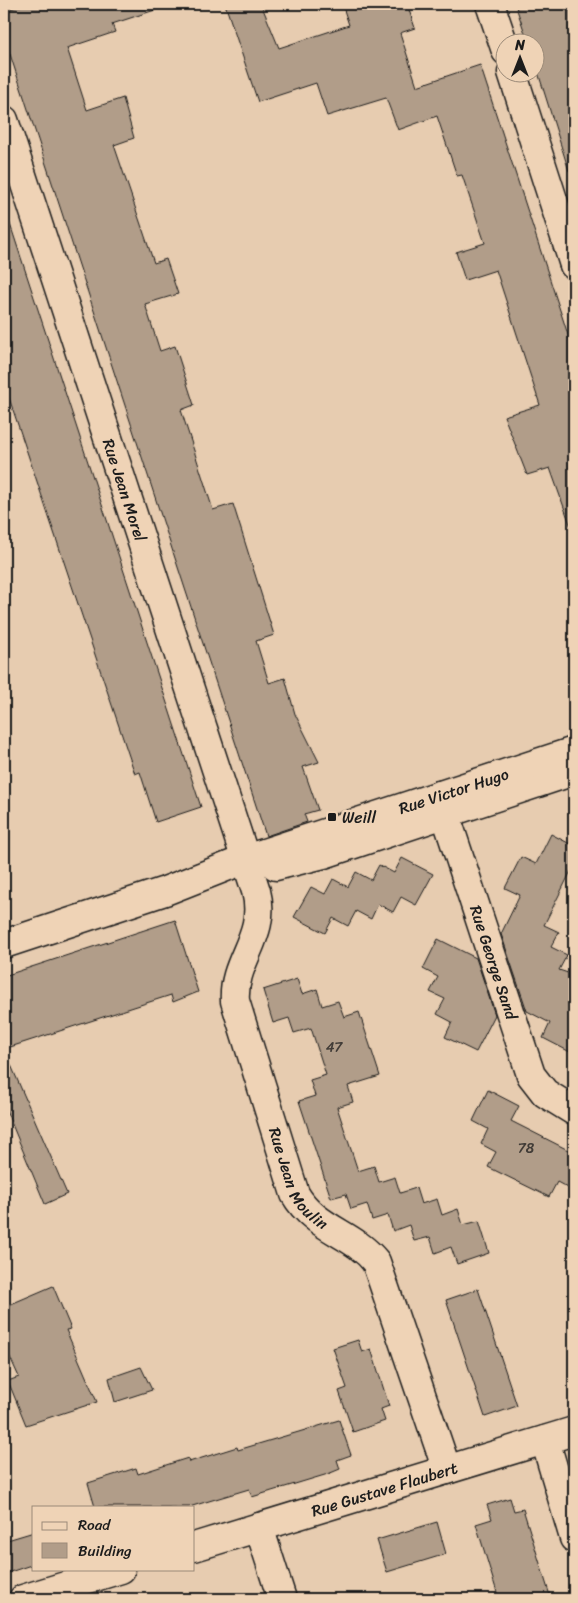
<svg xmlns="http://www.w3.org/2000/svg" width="578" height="1603" font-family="Sriracha,sans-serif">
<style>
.building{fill:#b19d89;stroke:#1c1c1c}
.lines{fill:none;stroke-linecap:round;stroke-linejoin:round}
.street-casing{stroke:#1c1c1c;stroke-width:31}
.secondary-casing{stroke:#1c1c1c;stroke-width:31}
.street{stroke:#efd3b6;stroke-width:28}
.secondary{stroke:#efd3b6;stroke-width:28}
.poi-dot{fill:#1c1c1c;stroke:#efd3b6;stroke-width:2}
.labels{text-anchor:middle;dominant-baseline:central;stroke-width:5;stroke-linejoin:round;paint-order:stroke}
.number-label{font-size:14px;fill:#413c37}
.street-label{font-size:16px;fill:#1c1c1c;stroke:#efd3b6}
.poi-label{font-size:16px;fill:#1c1c1c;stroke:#efd3b6;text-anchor:start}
</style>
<rect width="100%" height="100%" fill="#e7ccb0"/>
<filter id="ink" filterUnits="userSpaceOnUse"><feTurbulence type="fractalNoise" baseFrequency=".02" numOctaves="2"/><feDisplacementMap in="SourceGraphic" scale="10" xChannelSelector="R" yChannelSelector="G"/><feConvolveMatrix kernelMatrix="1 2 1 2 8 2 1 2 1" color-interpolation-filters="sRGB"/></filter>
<g filter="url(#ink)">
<path class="building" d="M 26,4 L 158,4 L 158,9 L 112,24 L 115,32 L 67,48 L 87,110 L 123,98 L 134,138 L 114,145 L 154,263 L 166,259 L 178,294 L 145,304 L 160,351 L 175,346 L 194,405 L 181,410 L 213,510 L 233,504 L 274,635 L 256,641 L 269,683 L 285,678 L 295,714 L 319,762 L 303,767 L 318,810 L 304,814 L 307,822 L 266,836 L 4,36 L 4,11 Z
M 225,4 L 261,4 L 279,48 L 349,25 L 342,4 L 407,4 L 415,28 L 400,33 L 417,86 L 480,65 L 574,353 L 574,527 L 571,527 L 550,468 L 527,475 L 504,416 L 540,405 L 496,270 L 465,280 L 456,252 L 485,243 L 462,175 L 457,176 L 437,116 L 398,130 L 386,98 L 327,116 L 316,83 L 258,102 Z
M 515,4 L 574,4 L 574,170 L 569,171 L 536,66 L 536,42 L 528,42 Z
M 9,221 L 201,807 L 156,822 L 140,772 L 135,774 L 4,383 L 4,222 Z
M 551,834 L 574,846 L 574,865 L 544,925 L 559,932 L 551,947 L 567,955 L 559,970 L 574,975 L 574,1054 L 543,1038 L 550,1023 L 527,1011 L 501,934 L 520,895 L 505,888 L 521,857 L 536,864 Z
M 402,858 L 433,874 L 416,905 L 401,897 L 393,912 L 378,904 L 371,919 L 356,911 L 348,926 L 333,918 L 325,933 L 294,917 L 311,887 L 325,894 L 333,879 L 348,887 L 356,872 L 371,880 L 379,865 L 394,873 Z
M 175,920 L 198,992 L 173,1002 L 171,995 L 4,1049 L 4,976 Z
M 438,939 L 476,958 L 495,1015 L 476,1052 L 445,1037 L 452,1022 L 437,1014 L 445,999 L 430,992 L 438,977 L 423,969 Z
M 297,979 L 302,994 L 317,989 L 322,1006 L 338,1001 L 344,1017 L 359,1012 L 380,1076 L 348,1086 L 353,1102 L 337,1107 L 358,1171 L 374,1166 L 379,1182 L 395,1177 L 400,1193 L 416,1188 L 421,1204 L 437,1199 L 442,1215 L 458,1209 L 463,1225 L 479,1221 L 489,1253 L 457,1264 L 451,1247 L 435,1253 L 430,1237 L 414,1241 L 409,1225 L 393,1231 L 388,1215 L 372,1220 L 367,1204 L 351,1209 L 346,1194 L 331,1198 L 299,1101 L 315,1096 L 310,1080 L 326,1075 L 311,1028 L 294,1033 L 289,1018 L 273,1023 L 263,990 Z
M 4,1049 L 67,1194 L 45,1204 L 4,1105 Z
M 488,1090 L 519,1106 L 511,1121 L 574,1153 L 574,1191 L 557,1182 L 549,1197 L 488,1167 L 496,1152 L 481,1144 L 488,1129 L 473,1121 Z
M 53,1286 L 71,1329 L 66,1330 L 97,1402 L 26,1425 L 8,1381 L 19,1377 L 4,1344 L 4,1307 Z
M 478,1289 L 517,1406 L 485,1417 L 446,1300 Z
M 358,1340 L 362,1352 L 371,1349 L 389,1406 L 381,1409 L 385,1421 L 353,1432 L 339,1391 L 347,1388 L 333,1348 Z
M 141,1367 L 152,1390 L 115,1402 L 109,1378 Z
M 339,1420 L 351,1455 L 337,1460 L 340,1469 L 328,1474 L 252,1497 L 249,1489 L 189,1507 L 95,1507 L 88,1483 L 136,1468 L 138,1474 L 188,1458 L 189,1462 L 237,1447 L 238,1450 Z
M 510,1498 L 514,1511 L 523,1509 L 551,1599 L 499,1599 L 476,1524 L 492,1519 L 487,1505 Z
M 437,1522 L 446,1554 L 387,1572 L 377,1540 Z
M 34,1532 L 34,1564 L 4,1574 L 4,1541 Z"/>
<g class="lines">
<g class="street-casing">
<g id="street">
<path d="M 490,4 L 506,51"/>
<path d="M 512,72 L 574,265"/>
<path id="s1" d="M 4,120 L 256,891 C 268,936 232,960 235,1001 L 295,1194 C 315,1229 353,1233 376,1262 L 447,1470"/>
<path id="s2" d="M 439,795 L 531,1075 L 545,1093 L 574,1111"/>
<path d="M 545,1440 L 574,1538"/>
<path d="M 259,1527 L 282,1599"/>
<path id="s3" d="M 194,1547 L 574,1431"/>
<path d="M 23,1599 L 121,1569"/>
</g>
</g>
<g class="secondary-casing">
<g id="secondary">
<path d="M 276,866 L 324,854 L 574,771"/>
<path id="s4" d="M 4,944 L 165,891 L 246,859 L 574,751"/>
</g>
</g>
<use href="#street" class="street"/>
<use href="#secondary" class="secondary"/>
</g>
</g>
<rect class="poi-dot" x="327" y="812" width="10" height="10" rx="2.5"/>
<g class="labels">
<g class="number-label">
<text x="334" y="1047">47</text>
<text x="526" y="1148">78</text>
</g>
<g class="street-label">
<text stroke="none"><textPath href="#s1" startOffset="389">Rue Jean Morel</textPath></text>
<text stroke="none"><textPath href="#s4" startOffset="475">Rue Victor Hugo</textPath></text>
<text stroke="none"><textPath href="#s2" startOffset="176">Rue George Sand</textPath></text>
<text stroke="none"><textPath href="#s1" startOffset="1115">Rue Jean Moulin</textPath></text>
<text stroke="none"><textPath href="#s3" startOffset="199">Rue Gustave Flaubert</textPath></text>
</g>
<g class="poi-label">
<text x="342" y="817">Weill</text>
</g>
</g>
<rect width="578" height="1603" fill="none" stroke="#efd3b6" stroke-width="20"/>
<rect x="10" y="10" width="558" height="1583" fill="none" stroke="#1c1c1c" stroke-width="2" filter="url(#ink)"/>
<rect x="32" y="1506" width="162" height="65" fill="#efd3b6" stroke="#9b8a78"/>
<rect x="42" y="1522" width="25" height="8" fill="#efd3b6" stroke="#9b8a78"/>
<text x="78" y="1530" font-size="15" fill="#1c1c1c">Road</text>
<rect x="42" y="1543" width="25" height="15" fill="#b19d89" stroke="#9b8a78"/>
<text x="78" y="1556" font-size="15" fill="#1c1c1c">Building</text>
<g transform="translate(520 58)"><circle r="24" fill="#efd3b6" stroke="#9b8a78"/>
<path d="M0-4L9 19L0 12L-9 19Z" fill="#1c1c1c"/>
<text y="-8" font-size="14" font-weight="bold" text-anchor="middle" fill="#1c1c1c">N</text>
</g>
</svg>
